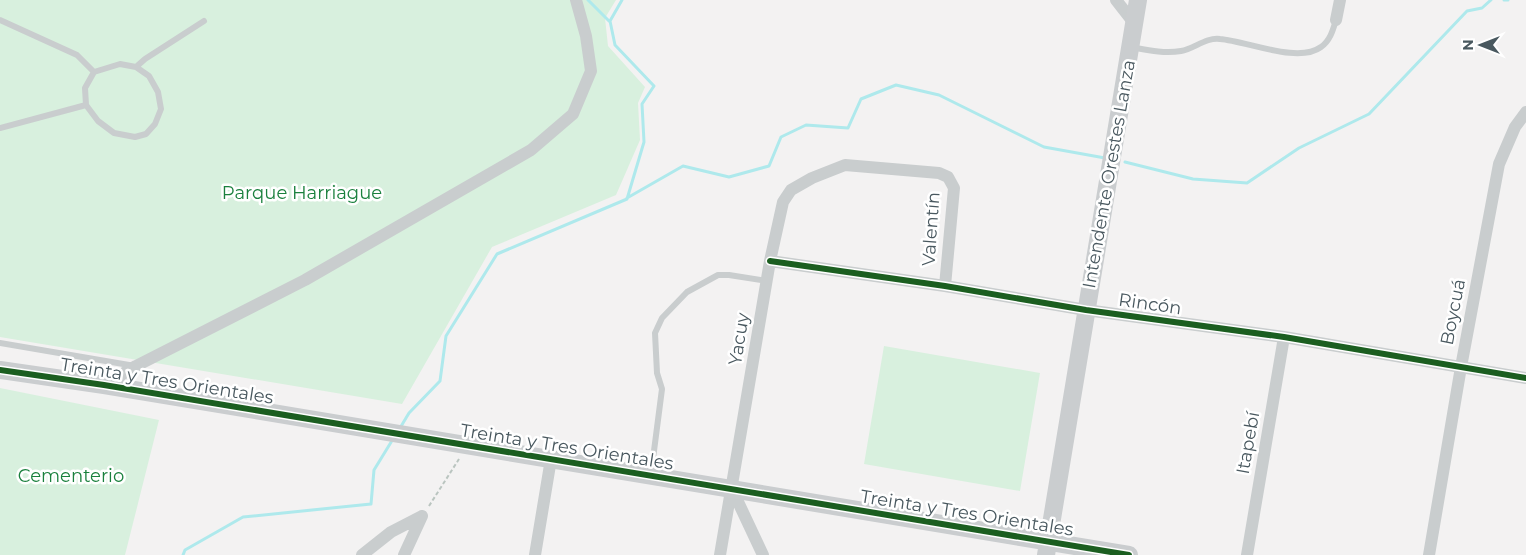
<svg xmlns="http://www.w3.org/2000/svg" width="1526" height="555" font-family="Montserrat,sans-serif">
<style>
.green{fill:#d8f0de}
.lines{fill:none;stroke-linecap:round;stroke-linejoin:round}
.stream{stroke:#aee9ec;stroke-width:3}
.path{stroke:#bac5c0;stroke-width:2;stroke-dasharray:4 2.5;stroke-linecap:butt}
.lane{stroke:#c9cdce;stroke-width:6}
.street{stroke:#c9cdce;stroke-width:12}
.secondary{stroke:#cacdcf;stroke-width:18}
.cycleway-casing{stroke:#fff;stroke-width:9}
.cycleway{stroke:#1b5e20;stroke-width:6}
.labels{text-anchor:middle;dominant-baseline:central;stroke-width:5;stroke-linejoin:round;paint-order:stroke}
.street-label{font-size:18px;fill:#49585f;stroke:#fff}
.park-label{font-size:18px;fill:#1a803d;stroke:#fff}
</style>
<rect width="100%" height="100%" fill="#f3f2f2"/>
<path class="green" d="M 0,0 L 616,0 L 605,18 L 608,46 L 645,87 L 638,103 L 640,140 L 616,195 L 492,247 L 402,404 L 0,337 Z
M 884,346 L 1040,373 L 1020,491 L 864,464 Z
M 0,388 L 159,420 L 125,555 L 0,555 Z"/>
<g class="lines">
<path class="stream" d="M 588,0 L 609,21
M 1504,0 L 1508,0
M 1125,162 L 1193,179 L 1247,183 L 1299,148 L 1369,114 L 1467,11 L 1482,8 L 1491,0
M 627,198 L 683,166 L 729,177 L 769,166 L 781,137 L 806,125 L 848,128 L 861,99 L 896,85 L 939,95 L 1044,147 L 1105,158
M 400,428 L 409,413 L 440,381 L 446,336 L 497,254 L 627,199 L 644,142 L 642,104 L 654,86 L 615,45 L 610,21 L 622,0
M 183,555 L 185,550 L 243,517 L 371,504 L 374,470 L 393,439"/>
<path class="path" d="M 429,506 L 459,459"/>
<path class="lane" d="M 0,20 L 77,55 L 94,72
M 1131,47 C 1147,50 1164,54 1181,51 C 1194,49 1206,37 1220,39 C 1247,41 1298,64 1321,47 C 1330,41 1333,30 1336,20
M 120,64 L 136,67 L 149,76 L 158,92 L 161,109 L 155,124 L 146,134 L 135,137 L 114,133 L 98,121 L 86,105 L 85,88 L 94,72 Z
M 136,67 L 145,59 L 204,21
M 0,128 L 86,105
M 0,343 L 135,366
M 651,474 L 662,389 L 657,373 L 655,333 L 662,318 L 687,292 L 718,275 L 729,275 L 767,281"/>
<path class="street" d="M 1116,0 L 1134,23
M 1336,20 L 1340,0
M 770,261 L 945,286 L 1086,310 L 1284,337 L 1526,378
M 104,385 L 136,366 L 305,280 L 531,150 L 573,114 L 591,71 L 586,36 L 576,0
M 732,489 L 763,555
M 362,555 L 391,532 L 422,516
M 404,555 L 422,516
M 535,555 L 551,459
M 720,555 L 770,261 L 783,202 L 791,190 L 812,178 L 845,165 L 939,173 L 948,177 L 954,188 L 945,286
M 1247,555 L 1284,337
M 1429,555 L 1461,367 L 1499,164 L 1515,127 L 1526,112"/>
<path class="secondary" d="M 0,370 L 104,385 L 1129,555
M 1046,555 L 1138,0"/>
<g class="cycleway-casing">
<path id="cycleway" d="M 770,261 L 945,286 L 1086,310 L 1284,337 L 1526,378
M 0,370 L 104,385 L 1129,555"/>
</g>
<use href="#cycleway" class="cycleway"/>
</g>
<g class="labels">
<g class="street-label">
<text transform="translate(1109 174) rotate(-80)">Intendente Orestes Lanza</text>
<text transform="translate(931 229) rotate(-86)">Valentín</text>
<text transform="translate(1150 304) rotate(8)">Rincón</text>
<text transform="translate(1453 312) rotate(-79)">Boycuá</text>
<text transform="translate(739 339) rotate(-81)">Yacuy</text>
<text transform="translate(167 381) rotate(9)">Treinta y Tres Orientales</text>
<text transform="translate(1248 443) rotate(-80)">Itapebí</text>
<text transform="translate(567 447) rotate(9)">Treinta y Tres Orientales</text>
<text transform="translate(967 513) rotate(9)">Treinta y Tres Orientales</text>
</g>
<g class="park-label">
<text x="302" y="193">Parque Harriague</text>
<text x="71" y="476">Cementerio</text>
</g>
</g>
<g transform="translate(1481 45) rotate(270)" stroke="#ffffff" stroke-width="4" paint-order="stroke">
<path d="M0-4L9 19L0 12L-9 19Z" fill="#49585f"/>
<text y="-8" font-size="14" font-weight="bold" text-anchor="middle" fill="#49585f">N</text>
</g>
</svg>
